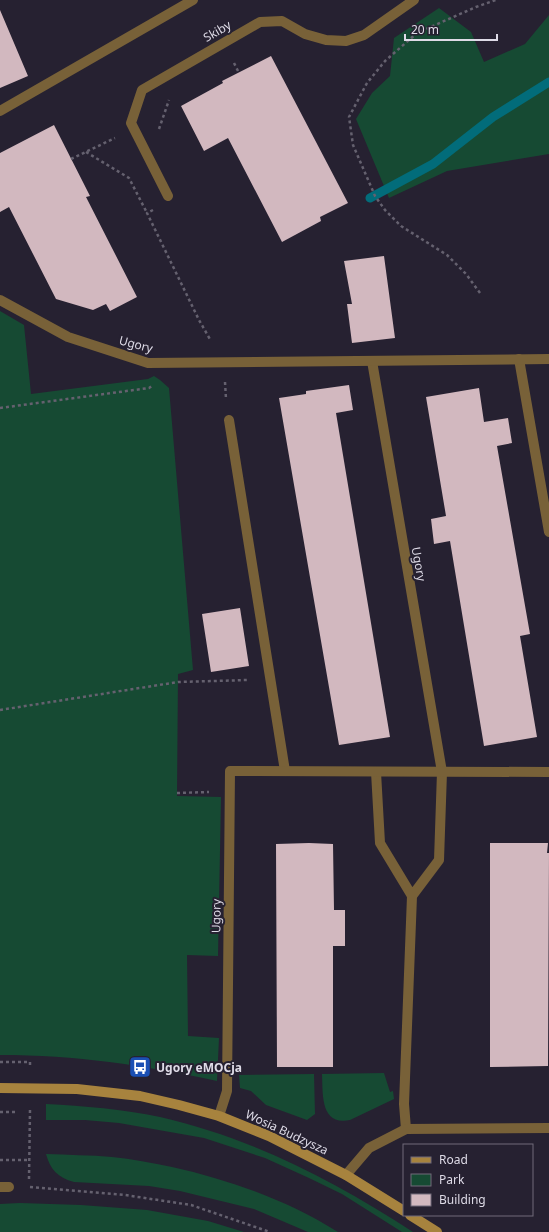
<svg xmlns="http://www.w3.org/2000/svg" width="549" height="1232" font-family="'Noto Sans',sans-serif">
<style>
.green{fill:#164a33}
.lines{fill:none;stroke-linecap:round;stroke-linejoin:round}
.stream{stroke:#026c7a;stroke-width:9}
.building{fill:#d2b8bf}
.path{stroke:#65616f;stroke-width:2.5;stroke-dasharray:3 3;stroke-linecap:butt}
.lane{stroke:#786138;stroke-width:10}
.street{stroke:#786138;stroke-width:10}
.secondary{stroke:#a7833e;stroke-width:10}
.labels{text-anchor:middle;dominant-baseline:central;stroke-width:4;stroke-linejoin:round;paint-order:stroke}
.street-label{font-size:12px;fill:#dedbe7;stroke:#262131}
.poi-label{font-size:12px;font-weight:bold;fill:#dedbe7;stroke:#262131;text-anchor:start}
</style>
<rect width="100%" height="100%" fill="#262131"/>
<path class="green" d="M 439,8 L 471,32 L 484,62 L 525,44 L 549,15 L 549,154 L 447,171 L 389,198 L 356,119 L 372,93 L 390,76 L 394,38 Z
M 0,311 L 24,325 L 31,394 L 148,379 L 154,376 L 160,380 L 169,388 L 193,670 L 178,674 L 177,796 L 221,797 L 218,956 L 187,955 L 188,1036 L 219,1038 L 217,1081 C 143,1065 76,1055 0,1055 Z
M 384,1073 L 390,1092 L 393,1091 L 394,1099 L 350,1120 C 320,1126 323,1094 322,1074 Z
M 314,1074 L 315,1114 L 307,1120 L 266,1105 L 251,1091 L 240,1088 L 239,1075 Z
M 46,1104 C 84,1106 123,1109 160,1117 C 252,1138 335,1181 413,1232 L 402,1232 L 342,1194 L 309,1178 L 265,1158 L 204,1138 L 119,1123 L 85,1120 L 46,1120 Z
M 46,1154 C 68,1155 90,1155 112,1157 C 132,1159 152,1163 172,1167 C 230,1180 287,1200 338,1232 L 308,1232 L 254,1209 L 180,1191 L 149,1186 L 74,1182 C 58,1178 50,1169 46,1154 Z
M 20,1203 L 81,1205 L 147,1210 L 208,1221 L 244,1232 L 0,1232 L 0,1204 Z"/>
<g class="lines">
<path class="stream" d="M 370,198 L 433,164 L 493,117 L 549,82"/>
</g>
<path class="building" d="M 0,10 L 28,76 L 0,88 Z
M 271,56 L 348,203 L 320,217 L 321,221 L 282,242 L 228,138 L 204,151 L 181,106 L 223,83 L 222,81 Z
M 54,125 L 90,196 L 86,197 L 137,297 L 110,311 L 106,304 L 93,310 L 56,299 L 9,207 L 0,212 L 0,153 Z
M 384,256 L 395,338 L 352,343 L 347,304 L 352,304 L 344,261 Z
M 349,385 L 353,410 L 336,413 L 390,737 L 339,745 L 279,398 L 306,394 L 306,391 Z
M 479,388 L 484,422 L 508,418 L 512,443 L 497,446 L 530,634 L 520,636 L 537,737 L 484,746 L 450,541 L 434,544 L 431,519 L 446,516 L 426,397 Z
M 240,608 L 249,666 L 211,672 L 202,614 Z
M 309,843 L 333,844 L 334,910 L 345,910 L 345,946 L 333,946 L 333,1067 L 277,1067 L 276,844 Z
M 490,843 L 548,843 L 547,853 L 549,853 L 548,1066 L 490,1067 Z"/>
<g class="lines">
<path class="path" d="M 234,63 L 239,73
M 159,129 L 169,100
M 86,152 L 129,178 L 147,213
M 71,159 L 115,138
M 153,210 L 147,213 L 199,320 L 211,341
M 480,293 L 466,274 L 447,255 L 401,226 L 385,210 L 375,196 L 353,145 L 349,117 L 367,83 L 385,61 L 417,33 L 476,7 L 496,0
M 225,382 L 226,399
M 0,408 L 149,388 L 153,385
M 0,710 L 178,682 L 248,680
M 177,793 L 209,792
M 0,1062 L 30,1062 L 30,1067
M 0,1112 L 15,1112
M 0,1160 L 29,1160
M 29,1179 L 30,1110
M 30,1187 L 125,1195 L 191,1205 L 270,1232"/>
<path class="lane" d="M 0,111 L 193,0
M 168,196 L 131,123 L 142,90 L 260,22 L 282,21 L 305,34 L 326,40 L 346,41 L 364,35 L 414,0
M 519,359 L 549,532
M 372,361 L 442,772 L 439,860 L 412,896 L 404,1104 L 406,1129
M 229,420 L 285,771
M 376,772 L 380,843 L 412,896
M 0,1187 L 9,1187"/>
<path class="street" d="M 0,300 L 68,337 L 148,363 L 549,359
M 219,1116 L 227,1091 L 230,771 L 549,772
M 346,1175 L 369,1148 L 406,1129 L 549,1128"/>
<path class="secondary" d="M 0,1088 L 77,1089 L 140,1096 L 179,1105 L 219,1116 L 269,1136 L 346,1175 L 404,1211
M 410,1215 L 437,1232"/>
</g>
<defs>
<g id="bus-square" transform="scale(1.15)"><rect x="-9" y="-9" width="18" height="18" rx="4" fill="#1a4fb4" stroke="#262131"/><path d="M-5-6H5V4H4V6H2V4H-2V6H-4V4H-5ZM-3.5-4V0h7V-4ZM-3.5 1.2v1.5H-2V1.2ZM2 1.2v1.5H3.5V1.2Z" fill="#fff"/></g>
</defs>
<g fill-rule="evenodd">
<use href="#bus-square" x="140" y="1067"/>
</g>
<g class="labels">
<g class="street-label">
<text transform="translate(217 31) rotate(-30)">Skiby</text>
<text transform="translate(136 344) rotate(15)">Ugory</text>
<text transform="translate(419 564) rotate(80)">Ugory</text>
<text transform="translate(216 916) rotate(-89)">Ugory</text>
<text transform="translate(287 1132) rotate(25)">Wosia Budzysza</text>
</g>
<g class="poi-label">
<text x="156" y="1067">Ugory eMOCja</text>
</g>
</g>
<rect x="403" y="1144" width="130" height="72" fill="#262131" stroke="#706b7a"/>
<rect x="411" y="1157" width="20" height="6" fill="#a7833e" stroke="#706b7a"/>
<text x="439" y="1164" font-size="12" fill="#dedbe7">Road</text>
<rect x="411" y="1174" width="20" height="12" fill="#164a33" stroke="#706b7a"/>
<text x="439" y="1184" font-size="12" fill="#dedbe7">Park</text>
<rect x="411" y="1194" width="20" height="12" fill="#d2b8bf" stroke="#706b7a"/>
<text x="439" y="1204" font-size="12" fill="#dedbe7">Building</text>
<path d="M405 34v6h92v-6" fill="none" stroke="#dedbe7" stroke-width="2"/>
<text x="411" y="34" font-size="12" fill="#dedbe7" stroke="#262131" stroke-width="3" paint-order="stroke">20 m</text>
</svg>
